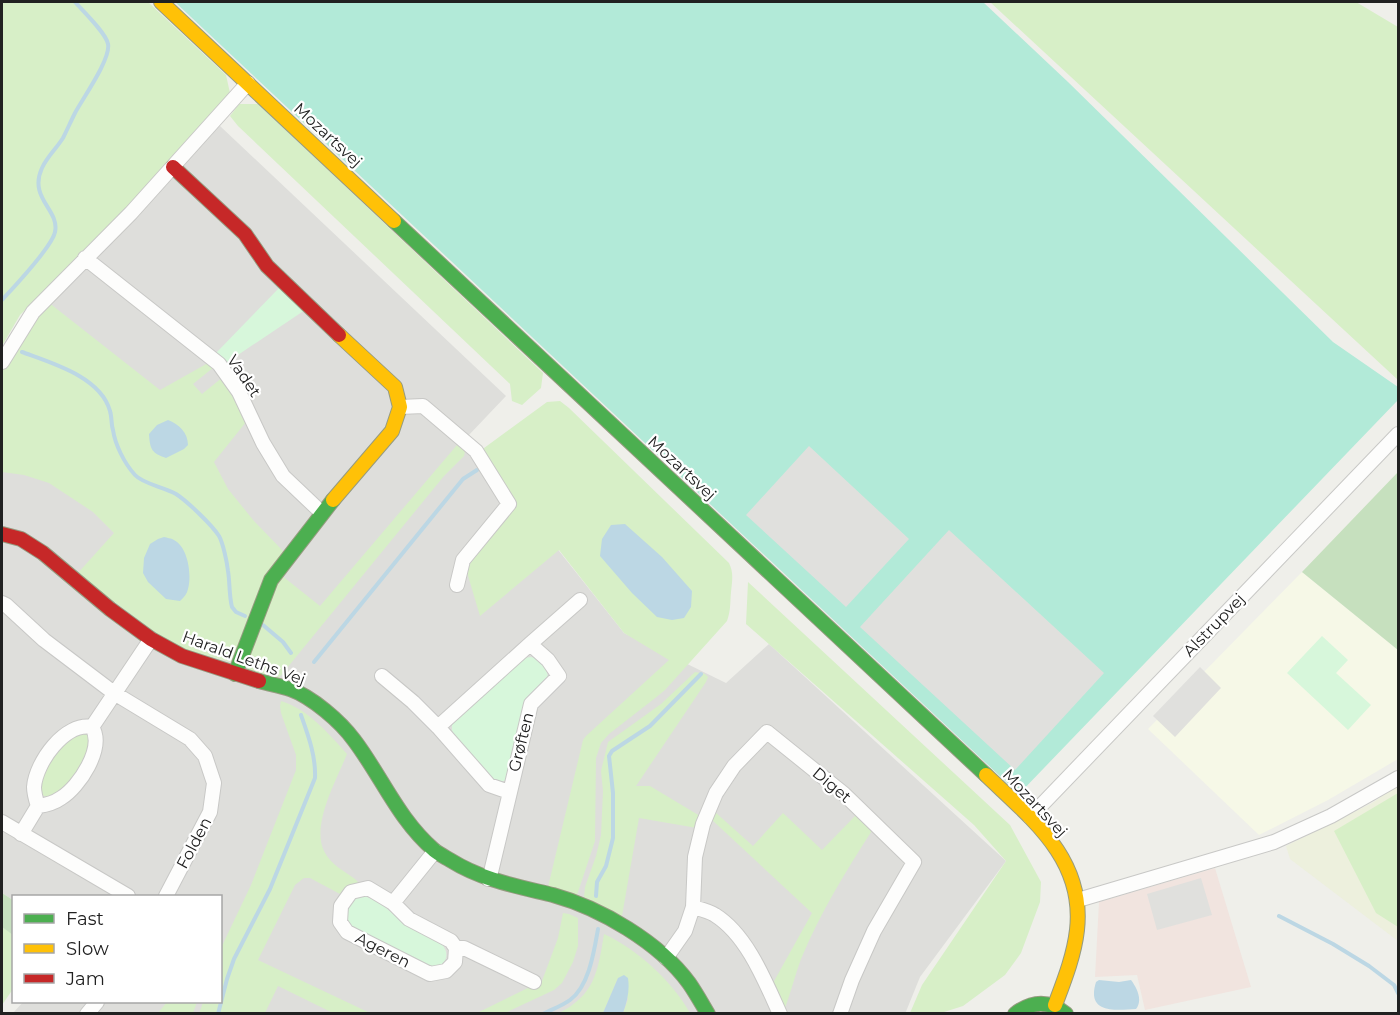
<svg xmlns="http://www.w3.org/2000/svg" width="1400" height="1015" font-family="Montserrat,sans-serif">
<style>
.residential{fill:#dededb}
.commercial{fill:#f1e4df}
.education{fill:#f6f8e7}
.farmland{fill:#edf0dd}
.grass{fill:#d7efc7}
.forest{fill:#c6e0be}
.park{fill:#d7f7db}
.pitch{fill:#b2ead8}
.parking{fill:#e0e0dd}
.water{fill:#bcd7e4}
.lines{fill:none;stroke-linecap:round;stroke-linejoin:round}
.stream{stroke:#bcd7e4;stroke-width:4}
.street-casing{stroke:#c8c8c6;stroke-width:16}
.fast-casing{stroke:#969b80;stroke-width:16}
.slow-casing{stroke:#969b80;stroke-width:16}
.jam-casing{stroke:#969b80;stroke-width:16}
.street{stroke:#fdfdfc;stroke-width:14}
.fast{stroke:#4caf50;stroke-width:14}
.slow{stroke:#ffc107;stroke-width:14}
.jam{stroke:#c62828;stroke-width:14}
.labels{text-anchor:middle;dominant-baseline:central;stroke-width:4.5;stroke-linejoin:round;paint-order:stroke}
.street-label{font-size:16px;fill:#212121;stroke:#fff}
</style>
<rect width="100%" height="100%" fill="#efefea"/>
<path class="residential" d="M 220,126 L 506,396 L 468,436 L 624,633 L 726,683 L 769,644 L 1006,861 L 920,977 L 905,1014 L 13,1013 L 23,1002 L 220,1002 L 220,896 L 14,896 L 13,900 L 2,893 L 2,381 L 47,303 Z"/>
<path class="commercial" d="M 1215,868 L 1251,987 L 1145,1010 L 1137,975 L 1095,977 L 1099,902 Z"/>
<path class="education" d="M 1302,572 L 1398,650 L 1398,759 L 1328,800 L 1259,835 L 1148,729 Z"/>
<path class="farmland" d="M 1398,785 L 1398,941 L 1290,859 L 1286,846 L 1372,803 Z"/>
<path class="grass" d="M 2,2 L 148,2 L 226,75 L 230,93 L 131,205 L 20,315 L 2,346 Z
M 990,2 L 1356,2 L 1398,27 L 1398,380 Z
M 239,104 L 258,104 L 543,373 L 541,388 L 522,405 L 512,401 L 510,384 L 238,126 L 230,116 Z
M 48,302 L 160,390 L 208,363 L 214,367 L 193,384 L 202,394 L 223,377 L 246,422 L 214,462 L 228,489 L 254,521 L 284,552 L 231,662 L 175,647 L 77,574 L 114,533 L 93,512 L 49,483 L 24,475 L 2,472 L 2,370 L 31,321 Z
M 560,401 L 569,408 L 729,563 C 734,573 732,581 731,592 C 730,602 731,610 727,621 L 665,690 L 654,699 L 609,734 L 601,743 L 596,758 L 595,841 L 577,895 L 548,887 L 583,740 L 586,736 L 669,660 L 624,633 L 559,550 L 480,616 L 466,569 L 470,559 L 515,505 L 480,451 L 547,402 Z
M 457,445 L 465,451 L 464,456 L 444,476 L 278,679 L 249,673 L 245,657 L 281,575 L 320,606 Z
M 748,582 L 1010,825 L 1041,882 L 1040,902 L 1021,953 L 1005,975 L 963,1006 L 941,1013 L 910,1013 L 922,985 L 1006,861 L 974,825 L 746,624 Z
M 695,672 L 705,674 L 708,677 L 706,682 L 636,786 L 650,786 L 700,816 L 697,828 L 639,818 L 622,916 L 584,897 L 585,887 L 596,856 L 601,835 L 603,791 L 601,771 L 608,742 L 661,704 Z
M 281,701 C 308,709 329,734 347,754 C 337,779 311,825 324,851 C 330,864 344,871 355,879 L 358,882 L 358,885 L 348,888 L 340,894 L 310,878 L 304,878 L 295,885 L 258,960 L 370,1013 L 333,1013 L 278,986 L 265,1013 L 199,1014 L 203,1002 L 220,1002 L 221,948 L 251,885 L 296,770 L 296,755 L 281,713 L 280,706 Z
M 85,732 L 90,738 L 90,744 L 82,768 L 59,794 L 49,798 L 40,794 C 39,773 61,733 85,732 Z
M 1398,793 L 1398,927 L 1376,913 L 1334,831 Z
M 715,812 L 753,846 L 783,813 L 822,850 L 857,814 L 873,829 C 846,871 820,913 801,959 C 795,975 791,992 785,1008 L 773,983 L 812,913 L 711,819 Z
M 563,913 L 569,914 L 578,918 L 578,946 L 573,962 L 562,983 L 554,990 L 505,1013 L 475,1014 L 542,981 L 558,938 Z
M 2,927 L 14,935 L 13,989 L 2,1005 Z
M 604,934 C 637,949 673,982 690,1013 L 623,1013 L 628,999 L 618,978 L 603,1013 L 557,1014 C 595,996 598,971 604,934 Z
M 167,1002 L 197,1002 L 193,1013 L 158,1013 Z"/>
<path class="forest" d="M 1398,472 L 1398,650 L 1302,572 Z
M 2,893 L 13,900 L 13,935 L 2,927 Z"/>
<path class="park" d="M 280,287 L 305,310 L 226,363 L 216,353 Z
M 1322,636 L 1348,660 L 1336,673 L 1371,705 L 1348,730 L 1287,673 Z
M 531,657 C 542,659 547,668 548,678 L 506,780 L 501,782 L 494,781 L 455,738 L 452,730 L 452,723 L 524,658 Z
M 364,896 L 377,901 L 405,923 L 441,943 C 451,955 446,962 435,971 L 348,931 C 344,913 338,898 364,896 Z"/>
<path class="pitch" d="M 175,2 L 983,2 L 1068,82 L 1333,342 L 1398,387 L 1398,400 L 1019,794 Z"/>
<path class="parking" d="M 809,446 L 909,539 L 846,607 L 746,515 Z
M 949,530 L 1104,673 L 1015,770 L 860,627 Z
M 1200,667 L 1221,688 L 1175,737 L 1153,716 Z
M 1201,878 L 1212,915 L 1157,930 L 1147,894 Z"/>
<path class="water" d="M 168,420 C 179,424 188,433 188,445 L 184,449 L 166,458 C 152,453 150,450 149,434 L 157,425 Z
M 625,524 L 662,557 L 692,591 L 691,607 L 684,618 L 672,620 L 657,617 L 632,593 L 600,556 L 602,539 L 611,525 Z
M 164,537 C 167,538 171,538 174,540 C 188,547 192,575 188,589 C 187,594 184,597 180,601 L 166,599 L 148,582 L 143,573 L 144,558 L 150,544 L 158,539 Z
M 624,975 L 628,978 C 630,991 627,1001 623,1013 L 603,1013 L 618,978 Z
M 1099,980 L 1119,982 L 1131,980 C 1137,988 1143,1000 1136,1009 C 1115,1010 1086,1014 1096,982 Z"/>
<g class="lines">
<path class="stream" d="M 2,300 C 14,287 52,247 55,232 C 60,210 28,198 42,168 C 47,157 56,149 63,138 C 67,130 71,121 75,113 C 83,98 111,59 108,44 C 106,33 83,11 75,2
M 22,352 C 52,363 101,377 110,411 C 112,417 111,424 113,430 C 115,444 124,463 135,475 C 143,484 164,487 176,494 C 187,501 212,525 219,536 C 223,543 227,562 228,571 C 230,583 229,596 232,607 L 236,612 L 245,616
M 263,625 L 283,642 L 291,653
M 314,662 L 463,479 L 477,470
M 596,896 L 597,882 L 606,866 L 613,838 L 613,793 L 609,756 L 612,751 L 650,726 L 701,674
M 1279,916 L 1333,944 L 1369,966 L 1394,985 L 1398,993
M 218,1014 L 227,979 L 234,959 L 270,889 L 315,778 C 316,756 308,735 301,715
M 543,1014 C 552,1009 562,1006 570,1000 C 589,986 594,952 598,929"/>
<g class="street-casing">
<path id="street" d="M 85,258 L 219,364 L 239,392 L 263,443 L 283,476 L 322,513
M 2,362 L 33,312 L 131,213 L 248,83
M 400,407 L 423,406 L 476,451 L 509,504 L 463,560 L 457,585
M 2,603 L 6,605 L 44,640 L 114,693 L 190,739 L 205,756 L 214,783 L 210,812 L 166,896
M 382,676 L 413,702 L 438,727 L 489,785 L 509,792
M 92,727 L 151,639
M 438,727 L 530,644 L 580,600
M 1030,817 L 1398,434
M 2,822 L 128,896
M 21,834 L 38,806 C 46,805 54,803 61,798 C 79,787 105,748 92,727 C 65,722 36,762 34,787 C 34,793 36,800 38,806
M 488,879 L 491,872 L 531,704 L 559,676 L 548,660 L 530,644
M 1078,900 L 1274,842 L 1331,816 L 1398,778
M 393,903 L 368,888 L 351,892 L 341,906 L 340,922 L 347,932 L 430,974 L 446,971 L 455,962 L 456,948 L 451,941 L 409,919 L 393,903 L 435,851
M 693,907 C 700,909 709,911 715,915 C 747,935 765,981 780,1014
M 456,948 L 464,948 L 534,982
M 666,958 L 685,931 L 693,907 L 695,857 L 703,824 L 716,793 L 734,766 L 767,732 L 844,794 L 914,862 L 874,931 L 852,980 L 840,1014
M 87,1014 L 97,1002"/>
</g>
<g class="fast-casing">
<path id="fast" d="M 394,221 L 986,775
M 235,674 L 271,580 L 333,500
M 259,681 C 270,684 280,686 290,689 C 312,697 340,721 354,740 C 382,777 398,819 434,850 C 439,854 445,857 450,860 C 482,880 516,886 553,895 C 600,908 659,942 689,983 C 696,993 702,1004 708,1014
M 1015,1014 C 1032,1001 1049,1000 1066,1014"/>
</g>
<g class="slow-casing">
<path id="slow" d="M 161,2 L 394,221
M 333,500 L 392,431 L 400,407 L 395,387 L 339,335
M 986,775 C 1032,819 1085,859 1077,930 C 1074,956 1064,981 1055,1005"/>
</g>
<g class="jam-casing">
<path id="jam" d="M 173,167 L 245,234 L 267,266 L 339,335
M 2,534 L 21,539 L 43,553 L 110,609 L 151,639 L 182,656 L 259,681"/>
</g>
<use href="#street" class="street"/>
<use href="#fast" class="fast"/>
<use href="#slow" class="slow"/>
<use href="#jam" class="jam"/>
</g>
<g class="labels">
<g class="street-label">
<text transform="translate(328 135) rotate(43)">Mozartsvej</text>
<text transform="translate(244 376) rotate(56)">Vadet</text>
<text transform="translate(682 468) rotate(43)">Mozartsvej</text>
<text transform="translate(1214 625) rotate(-46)">Alstrupvej</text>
<text transform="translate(244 658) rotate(20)">Harald Leths Vej</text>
<text transform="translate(521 742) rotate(-76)">Grøften</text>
<text transform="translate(832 785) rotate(40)">Diget</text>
<text transform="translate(1035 803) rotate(47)">Mozartsvej</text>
<text transform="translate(194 843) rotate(-62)">Folden</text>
<text transform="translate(383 950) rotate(27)">Ageren</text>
</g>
</g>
<rect width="1400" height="1015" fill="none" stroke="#212121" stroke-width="6"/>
<rect x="12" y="895" width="210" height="108" fill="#ffffff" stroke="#a6a6a6" stroke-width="1.5"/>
<rect x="24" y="914" width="30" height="9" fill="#4caf50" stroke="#a6a6a6" stroke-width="1.5"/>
<text x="66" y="925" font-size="18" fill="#212121">Fast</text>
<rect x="24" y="944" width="30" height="9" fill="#ffc107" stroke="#a6a6a6" stroke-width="1.5"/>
<text x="66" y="955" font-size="18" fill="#212121">Slow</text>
<rect x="24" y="974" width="30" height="9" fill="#c62828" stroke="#a6a6a6" stroke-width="1.5"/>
<text x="66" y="985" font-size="18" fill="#212121">Jam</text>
</svg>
